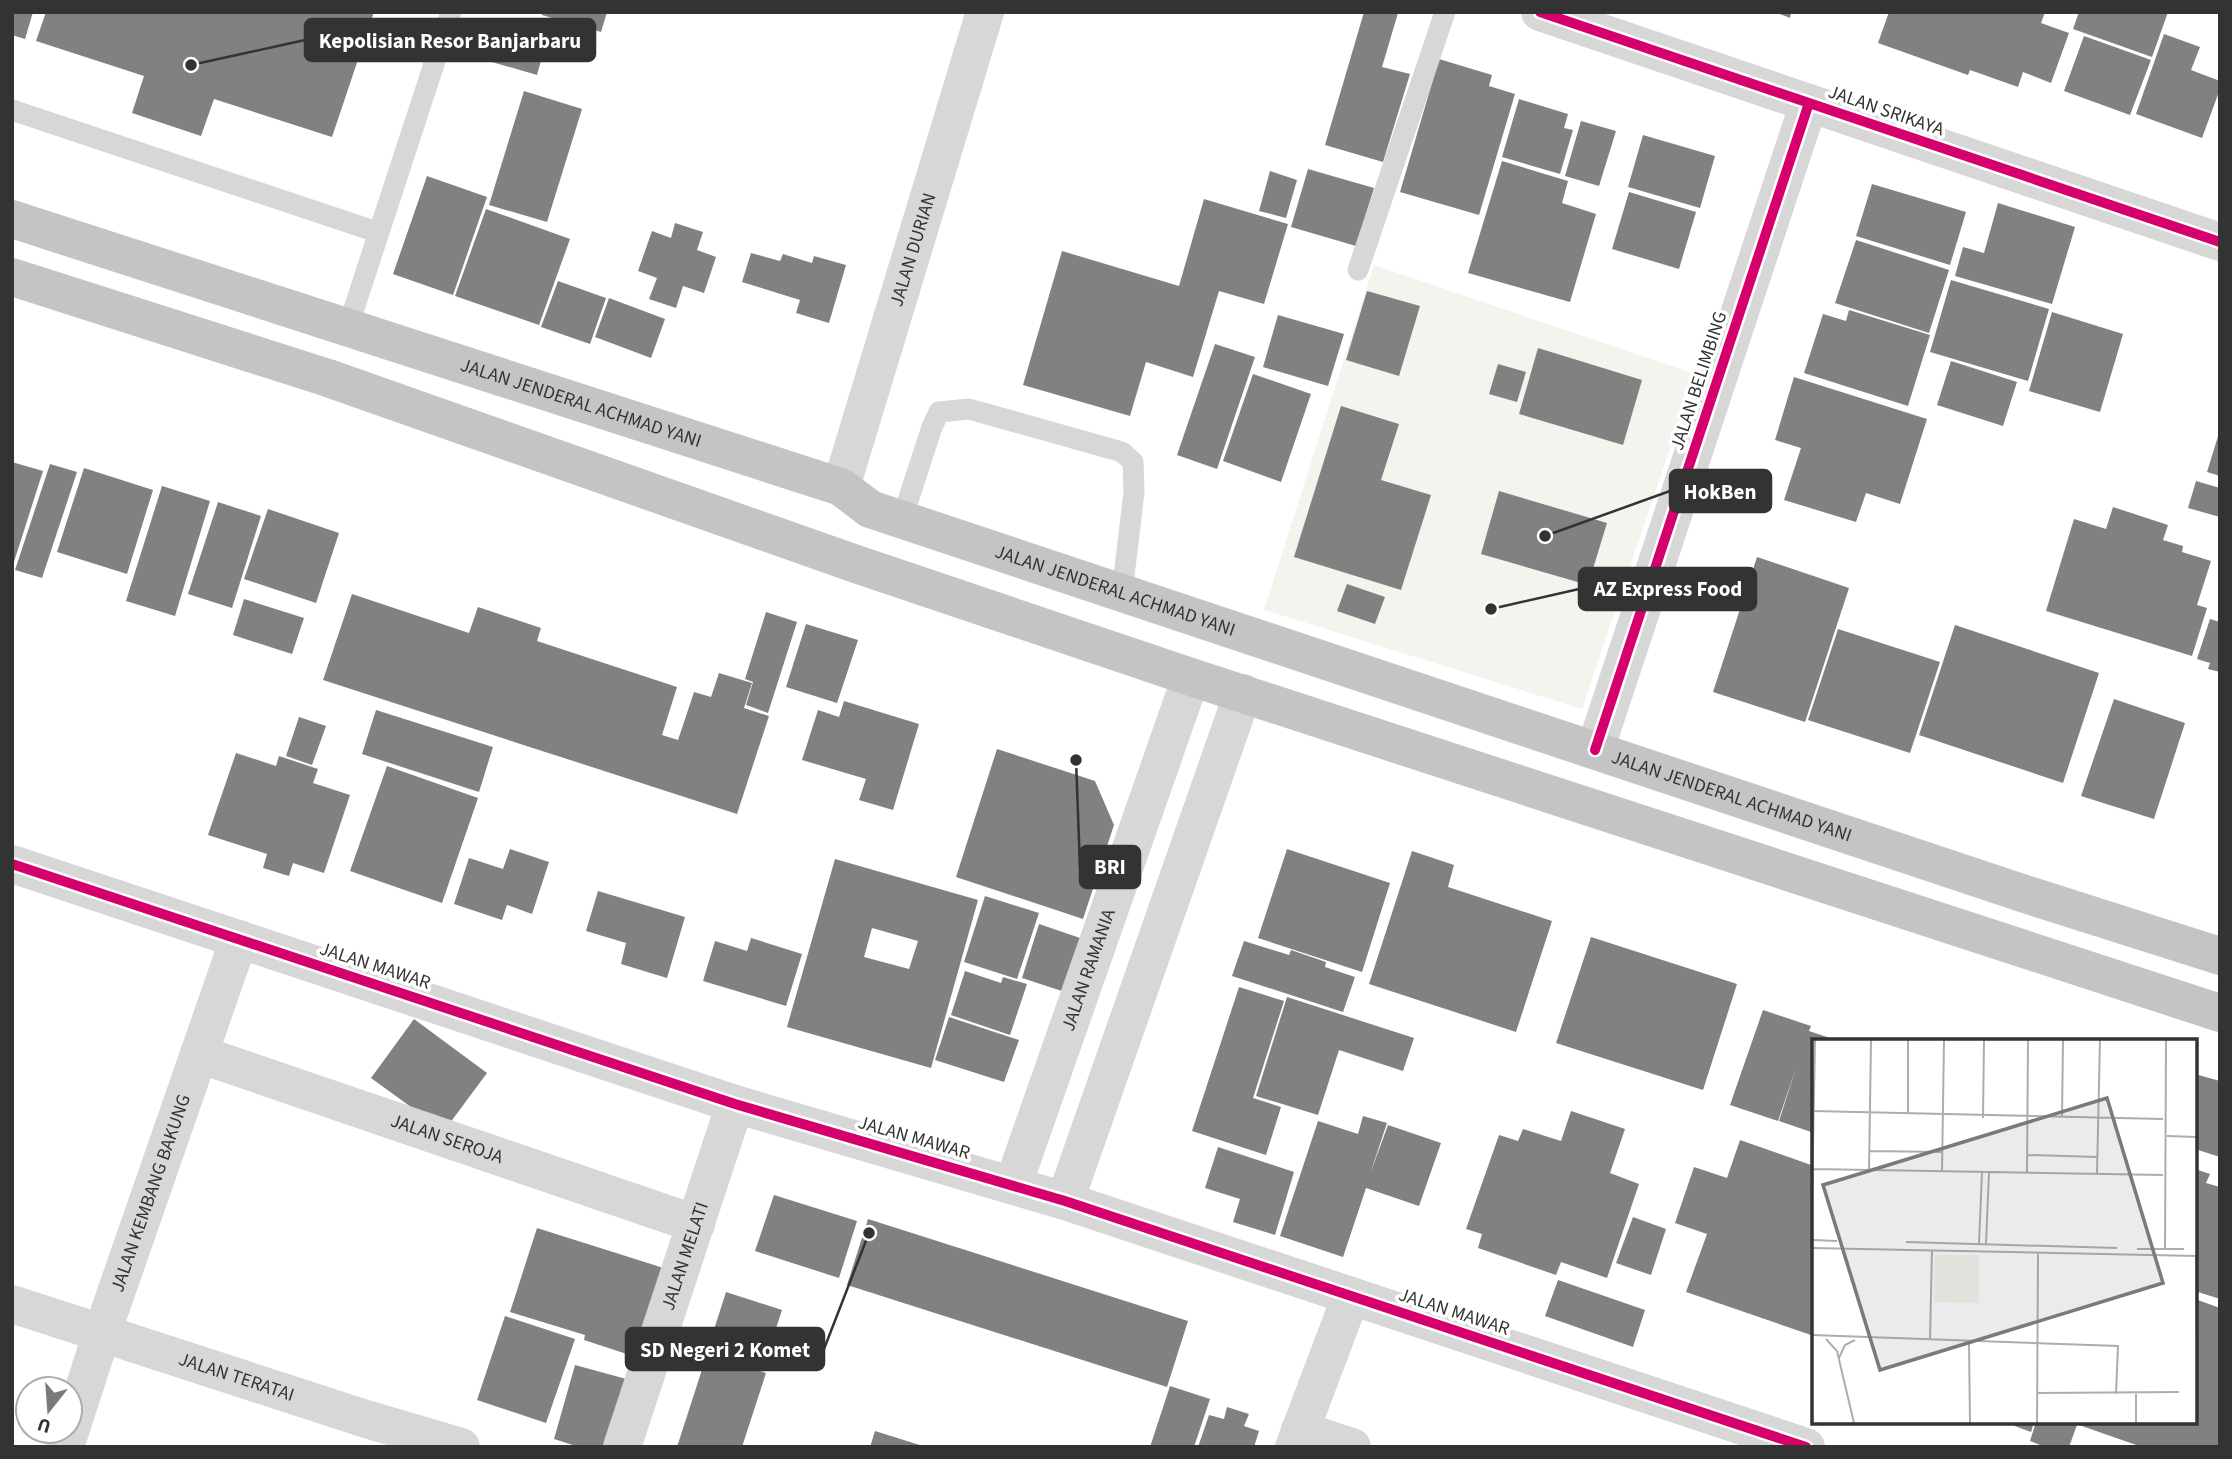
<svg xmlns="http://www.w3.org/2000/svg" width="2232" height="1459" font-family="'Source Sans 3',sans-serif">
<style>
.green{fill:#f2f5ed}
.building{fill:#818181;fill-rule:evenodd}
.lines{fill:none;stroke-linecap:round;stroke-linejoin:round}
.lane{stroke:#d7d7d7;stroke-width:21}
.street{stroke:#d7d7d7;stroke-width:38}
.highway{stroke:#c4c4c4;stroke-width:38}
.cycleway-casing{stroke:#fff;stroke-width:15}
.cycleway{stroke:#d6006c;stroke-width:10}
.labels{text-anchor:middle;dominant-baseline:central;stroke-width:7;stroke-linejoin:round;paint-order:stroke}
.street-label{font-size:19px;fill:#333;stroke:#fff}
.inset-road{fill:none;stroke:#adadad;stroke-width:2}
.view{fill:#7a7a7a;fill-opacity:0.15;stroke:#7a7a7a;stroke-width:3.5}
.inset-edge{fill:none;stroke:#333;stroke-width:3.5}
.leader{fill:none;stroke:#333;stroke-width:2.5}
.callout-dot{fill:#333;stroke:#fff;stroke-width:2.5}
.callout{fill:#333;stroke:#333;stroke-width:2.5}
.callout-label{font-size:21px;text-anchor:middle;font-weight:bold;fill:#fff}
</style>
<rect width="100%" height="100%" fill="#fff"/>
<path class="green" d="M 1374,265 L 1695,374 L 1582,709 L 1264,610 Z"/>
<path class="building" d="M 12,12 L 33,12 L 25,39 L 12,35 Z
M 46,12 L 374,12 L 332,137 L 214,99 L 201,136 L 132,113 L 144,76 L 36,41 Z
M 542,12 L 607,12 L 601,32 L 542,15 Z
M 1364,12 L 1398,13 L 1382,67 L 1410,74 L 1383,162 L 1325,145 Z
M 1775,12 L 1791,12 L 1790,18 Z
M 1889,12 L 2045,12 L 2041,23 L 2069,33 L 2051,83 L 2023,72 L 2018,87 L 1970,70 L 1968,75 L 1878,43 Z
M 2079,12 L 2168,12 L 2152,57 L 2073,29 Z
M 503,23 L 548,36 L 537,75 L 492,62 Z
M 2164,34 L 2200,47 L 2191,70 L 2220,81 L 2220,89 L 2202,138 L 2136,114 Z
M 2084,36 L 2151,60 L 2130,115 L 2064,91 Z
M 1439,59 L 1492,75 L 1489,86 L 1515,94 L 1479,215 L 1400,192 Z
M 524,91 L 582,109 L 547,222 L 489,205 Z
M 1519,99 L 1568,114 L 1564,128 L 1573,130 L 1560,174 L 1502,157 Z
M 1581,121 L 1616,131 L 1599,186 L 1565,176 Z
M 1643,135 L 1715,156 L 1700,208 L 1628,187 Z
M 1502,161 L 1568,181 L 1562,203 L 1596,214 L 1570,302 L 1468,273 Z
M 1308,169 L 1374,188 L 1356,246 L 1291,227 Z
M 1270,171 L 1297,180 L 1286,218 L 1259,211 Z
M 427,176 L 487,197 L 453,295 L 393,274 Z
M 1872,184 L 1966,212 L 1950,265 L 1856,236 Z
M 1629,192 L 1696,212 L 1679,269 L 1612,249 Z
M 1204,199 L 1288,224 L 1264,304 L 1219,291 L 1193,377 L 1146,362 L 1130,416 L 1023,385 L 1062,251 L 1179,286 Z
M 1998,203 L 2075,227 L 2052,304 L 1955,276 L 1963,247 L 1984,253 Z
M 486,209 L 570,239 L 539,325 L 455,296 Z
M 675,223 L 703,232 L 697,250 L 716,257 L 704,293 L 683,286 L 676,308 L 649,299 L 657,278 L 638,271 L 652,231 L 671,238 Z
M 1856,240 L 1949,270 L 1929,333 L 1835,303 Z
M 751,253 L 780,261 L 783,254 L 812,263 L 814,256 L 846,265 L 829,323 L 796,313 L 800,300 L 742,282 Z
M 1951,280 L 2049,309 L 2028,381 L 1930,352 Z
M 558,281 L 606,298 L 590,344 L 541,327 Z
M 1367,291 L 1420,306 L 1399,376 L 1346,360 Z
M 609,298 L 665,319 L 651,358 L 595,337 Z
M 1849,310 L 1930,335 L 1908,406 L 1804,373 L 1823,314 L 1846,321 Z
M 2052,312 L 2123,334 L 2100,412 L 2029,391 Z
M 1278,315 L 1344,334 L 1328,386 L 1263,367 Z
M 1215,344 L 1255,357 L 1217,469 L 1177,455 Z
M 1538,348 L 1642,380 L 1623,445 L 1519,414 Z
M 1951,361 L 2017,382 L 2003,426 L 1937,405 Z
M 1498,364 L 1526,372 L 1517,402 L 1489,394 Z
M 1253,374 L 1311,394 L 1281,482 L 1223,461 Z
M 1794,377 L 1927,419 L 1900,504 L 1866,493 L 1856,522 L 1784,500 L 1801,448 L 1775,440 Z
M 1341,406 L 1399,424 L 1381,480 L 1431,495 L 1401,590 L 1294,557 Z
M 2219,433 L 2220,433 L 2220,476 L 2207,472 Z
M 12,462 L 43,471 L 13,565 L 12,565 Z
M 50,464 L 77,472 L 42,578 L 15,570 Z
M 84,468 L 153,490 L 127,574 L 57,552 Z
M 2196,481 L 2220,488 L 2220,517 L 2188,508 Z
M 162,486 L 210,501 L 175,616 L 126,601 Z
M 1499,491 L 1607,523 L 1588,585 L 1481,554 Z
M 218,502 L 261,516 L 232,608 L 188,594 Z
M 2113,507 L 2168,525 L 2163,540 L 2183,546 L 2182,552 L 2211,561 L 2197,605 L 2207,608 L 2192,656 L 2046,611 L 2074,519 L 2106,529 Z
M 268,509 L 339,533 L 316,603 L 244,579 Z
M 1757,557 L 1849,588 L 1805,722 L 1713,692 Z
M 1347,584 L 1385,597 L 1375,624 L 1337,611 Z
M 352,594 L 469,633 L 478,607 L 541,628 L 537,641 L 677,687 L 662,735 L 678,740 L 694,692 L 711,697 L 719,673 L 752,683 L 744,708 L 769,716 L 737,814 L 323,680 Z
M 244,599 L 304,618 L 292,654 L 233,635 Z
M 766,612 L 797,622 L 768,713 L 746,705 L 753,682 L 745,679 Z
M 2210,619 L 2220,622 L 2220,672 L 2208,669 L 2210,663 L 2197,659 Z
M 806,624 L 858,640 L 837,703 L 786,687 Z
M 1955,625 L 2099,673 L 2063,783 L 1919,735 Z
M 1838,629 L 1940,662 L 1910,753 L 1808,720 Z
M 2114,699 L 2185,723 L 2154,819 L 2081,796 Z
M 844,701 L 919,724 L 893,810 L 859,800 L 866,779 L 802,760 L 818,710 L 839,717 Z
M 376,710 L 493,747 L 479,792 L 362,754 Z
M 299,717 L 326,726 L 312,765 L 286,756 Z
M 997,749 L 1095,781 L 1114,825 L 1083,919 L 956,877 Z
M 236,753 L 276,766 L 279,756 L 318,769 L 313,783 L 350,795 L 324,873 L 293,863 L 289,876 L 263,868 L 267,854 L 208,835 Z
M 387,766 L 478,798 L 442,903 L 350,871 Z
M 510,849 L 549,862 L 532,914 L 507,905 L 502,920 L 454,904 L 469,858 L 503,869 Z
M 1287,849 L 1390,883 L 1362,972 L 1258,938 Z
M 1412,851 L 1454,865 L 1448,887 L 1552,921 L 1516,1032 L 1369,984 Z
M 835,859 L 978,900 L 931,1068 L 787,1027 ZM 872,928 L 918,941 L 909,969 L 864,957 Z
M 598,891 L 685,917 L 667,978 L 621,964 L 626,943 L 586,931 Z
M 985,896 L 1039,913 L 1017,979 L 964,962 Z
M 1039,924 L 1089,941 L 1071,994 L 1022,978 Z
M 1591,937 L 1737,984 L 1703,1090 L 1556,1043 Z
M 751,938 L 802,954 L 786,1006 L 703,981 L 715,941 L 747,951 Z
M 1244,941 L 1289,955 L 1291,950 L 1326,962 L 1325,967 L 1355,977 L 1343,1012 L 1232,976 Z
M 965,971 L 1001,983 L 1003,977 L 1027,984 L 1010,1035 L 951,1015 Z
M 1239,987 L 1284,1001 L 1253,1098 L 1281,1107 L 1266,1155 L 1192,1131 Z
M 1287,997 L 1414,1038 L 1403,1071 L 1339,1050 L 1318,1115 L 1256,1096 Z
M 1763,1010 L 1811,1026 L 1809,1031 L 1836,1040 L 1814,1041 L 1814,1133 L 1779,1121 L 1796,1068 L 1778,1121 L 1730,1105 Z
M 949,1017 L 1019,1040 L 1004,1082 L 935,1060 Z
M 414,1019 L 487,1073 L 444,1131 L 371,1078 Z
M 2195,1074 L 2220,1081 L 2220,1157 L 2195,1149 Z
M 1571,1111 L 1625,1129 L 1610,1173 L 1639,1184 L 1607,1278 L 1561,1262 L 1556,1275 L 1478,1248 L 1482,1234 L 1466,1229 L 1499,1135 L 1518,1141 L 1523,1129 L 1561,1141 Z
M 1363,1116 L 1387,1123 L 1370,1174 L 1388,1125 L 1441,1143 L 1419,1206 L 1366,1188 L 1343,1257 L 1280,1236 L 1318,1121 L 1358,1134 Z
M 1740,1140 L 1814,1166 L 1814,1336 L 1686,1292 L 1707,1234 L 1675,1223 L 1694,1167 L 1727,1178 Z
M 1218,1147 L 1294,1172 L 1275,1235 L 1233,1222 L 1240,1199 L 1205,1188 Z
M 2195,1169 L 2210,1174 L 2206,1183 L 2220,1187 L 2220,1299 L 2195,1291 Z
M 774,1195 L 857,1221 L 839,1278 L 755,1251 Z
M 1633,1217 L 1666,1229 L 1651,1275 L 1616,1263 Z
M 868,1219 L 1188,1321 L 1167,1387 L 847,1285 Z
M 537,1228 L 673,1271 L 645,1360 L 584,1340 L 585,1335 L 510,1312 Z
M 1558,1280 L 1645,1310 L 1633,1347 L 1545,1316 Z
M 726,1292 L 782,1310 L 765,1362 L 709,1345 Z
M 2195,1299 L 2220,1308 L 2220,1447 L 2142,1447 L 2079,1425 L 2080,1422 L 2195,1422 Z
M 505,1316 L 575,1339 L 546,1423 L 477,1400 Z
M 707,1354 L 766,1373 L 742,1447 L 677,1447 Z
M 575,1365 L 630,1380 L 610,1447 L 579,1447 L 554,1439 Z
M 1170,1386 L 1210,1399 L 1194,1447 L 1150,1447 Z
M 1227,1407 L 1249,1414 L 1244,1426 L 1259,1431 L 1254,1447 L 1198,1447 L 1209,1415 L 1224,1419 Z
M 2004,1422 L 2034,1422 L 2031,1432 Z
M 2036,1422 L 2078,1422 L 2069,1447 L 2045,1447 L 2030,1441 Z
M 875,1431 L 923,1446 L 923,1447 L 870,1447 Z"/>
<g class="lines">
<path class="lane" d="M 12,110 L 377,232
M 1358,270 L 1445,12
M 348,327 L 451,12
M 902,519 L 932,427 L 939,412 L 969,409 L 1122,452 L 1133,462 L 1134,492 L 1122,593"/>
<g class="street">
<path d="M 1540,12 L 2220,242"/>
<path id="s1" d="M 841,487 L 985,12"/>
<path d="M 1595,750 L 1809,103"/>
<path d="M 12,864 L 735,1104 L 1065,1201 L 1806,1447"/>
<path id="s2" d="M 199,1054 L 696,1224"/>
<path id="s3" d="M 1013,1185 L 1191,677"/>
<path d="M 1065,1201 L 1243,693"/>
<path id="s4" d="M 12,1304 L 366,1419 L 461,1447"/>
<path d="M 1300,1430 L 1352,1447"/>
<path id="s5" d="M 65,1447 L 102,1333 L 239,939"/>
<path id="s6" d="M 622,1447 L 735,1104"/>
<path d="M 1294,1447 L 1351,1296"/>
</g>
<g class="highway">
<path id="s7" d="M 12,219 L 841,487 L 870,509 L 2025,894 L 2220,956"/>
<path d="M 12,277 L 328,378 L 853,563 L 1191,677 L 2220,1013"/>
</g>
<g class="cycleway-casing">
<path id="cycleway" d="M 1540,12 L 2220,242
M 1595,750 L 1809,103
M 12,864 L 735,1104 L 1065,1201 L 1806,1447"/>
</g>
<use href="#cycleway" class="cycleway"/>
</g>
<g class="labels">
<g class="street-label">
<text transform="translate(1886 111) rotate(19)">JALAN SRIKAYA</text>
<text stroke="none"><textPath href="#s1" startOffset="248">JALAN DURIAN</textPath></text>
<text transform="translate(1699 381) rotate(-72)">JALAN BELIMBING</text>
<text stroke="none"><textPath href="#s7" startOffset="598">JALAN JENDERAL ACHMAD YANI</textPath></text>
<text stroke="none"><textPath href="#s7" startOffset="1166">JALAN JENDERAL ACHMAD YANI</textPath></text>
<text stroke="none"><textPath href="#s7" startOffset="1816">JALAN JENDERAL ACHMAD YANI</textPath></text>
<text transform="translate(375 966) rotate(18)">JALAN MAWAR</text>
<text stroke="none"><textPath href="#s3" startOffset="228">JALAN RAMANIA</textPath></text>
<text transform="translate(914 1138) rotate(16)">JALAN MAWAR</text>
<text stroke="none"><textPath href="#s2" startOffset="262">JALAN SEROJA</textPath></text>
<text stroke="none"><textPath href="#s5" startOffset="268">JALAN KEMBANG BAKUNG</textPath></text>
<text stroke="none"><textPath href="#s6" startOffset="201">JALAN MELATI</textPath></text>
<text transform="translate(1454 1312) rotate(18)">JALAN MAWAR</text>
<text stroke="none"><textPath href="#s4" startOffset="236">JALAN TERATAI</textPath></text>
</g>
</g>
<g transform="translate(1812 1039)">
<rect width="385" height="385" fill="#fff"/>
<path d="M 123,216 L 167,216 L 167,264 L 122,263 Z" fill="#f2f5ed"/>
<path class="inset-road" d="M 0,72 L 351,80M 96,74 L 96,1M 250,78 L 251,1M 171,79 L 172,1M 355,97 L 385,98M 57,112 L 131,113M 216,116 L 285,118M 0,130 L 351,136M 57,131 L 59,1M 130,132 L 132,1M 215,133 L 216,1M 285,134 L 288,1M 0,162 L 3,1M 0,201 L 25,202M 94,203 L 305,209M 167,205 L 170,133M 174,205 L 177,133M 0,209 L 385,217M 325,210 L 372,210M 353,210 L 354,1M 384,217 L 385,295M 0,296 L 306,307 L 304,355M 14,300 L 25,312 L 42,384M 118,301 L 120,211M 157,303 L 158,384M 27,319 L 33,306 L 43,301M 225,354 L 367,353M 225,384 L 226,215M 324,384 L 324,355"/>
<path class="view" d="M 295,59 L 351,244 L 68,331 L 11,146 Z"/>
<rect width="385" height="385" class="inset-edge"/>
</g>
<path class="leader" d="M191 65L305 40M1545 536L1670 491M1491 609L1579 589M1076 760L1080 867M869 1233L824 1349"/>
<g class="callout-dot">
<circle cx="191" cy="65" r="7"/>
<circle cx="1545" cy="536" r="7"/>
<circle cx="1491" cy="609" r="7"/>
<circle cx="1076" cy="760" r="7"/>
<circle cx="869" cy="1233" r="7"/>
</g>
<g class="callout">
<rect x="305" y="19" width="290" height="42" rx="7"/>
<rect x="1670" y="470" width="101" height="42" rx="7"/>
<rect x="1579" y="568" width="177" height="42" rx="7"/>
<rect x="1080" y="846" width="60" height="42" rx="7"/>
<rect x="626" y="1328" width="198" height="42" rx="7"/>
</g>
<g class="callout-label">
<text x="450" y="48">Kepolisian Resor Banjarbaru</text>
<text x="1720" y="499">HokBen</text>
<text x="1668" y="596">AZ Express Food</text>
<text x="1110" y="874">BRI</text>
<text x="725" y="1357">SD Negeri 2 Komet</text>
</g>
<rect width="2232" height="1459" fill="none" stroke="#333333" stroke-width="28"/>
<g transform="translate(49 1410) rotate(197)"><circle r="33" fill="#ffffff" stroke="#adadad" stroke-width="2"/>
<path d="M0-5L12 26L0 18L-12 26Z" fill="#7a7a7a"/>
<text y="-10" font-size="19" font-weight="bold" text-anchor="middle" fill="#333333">U</text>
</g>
</svg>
